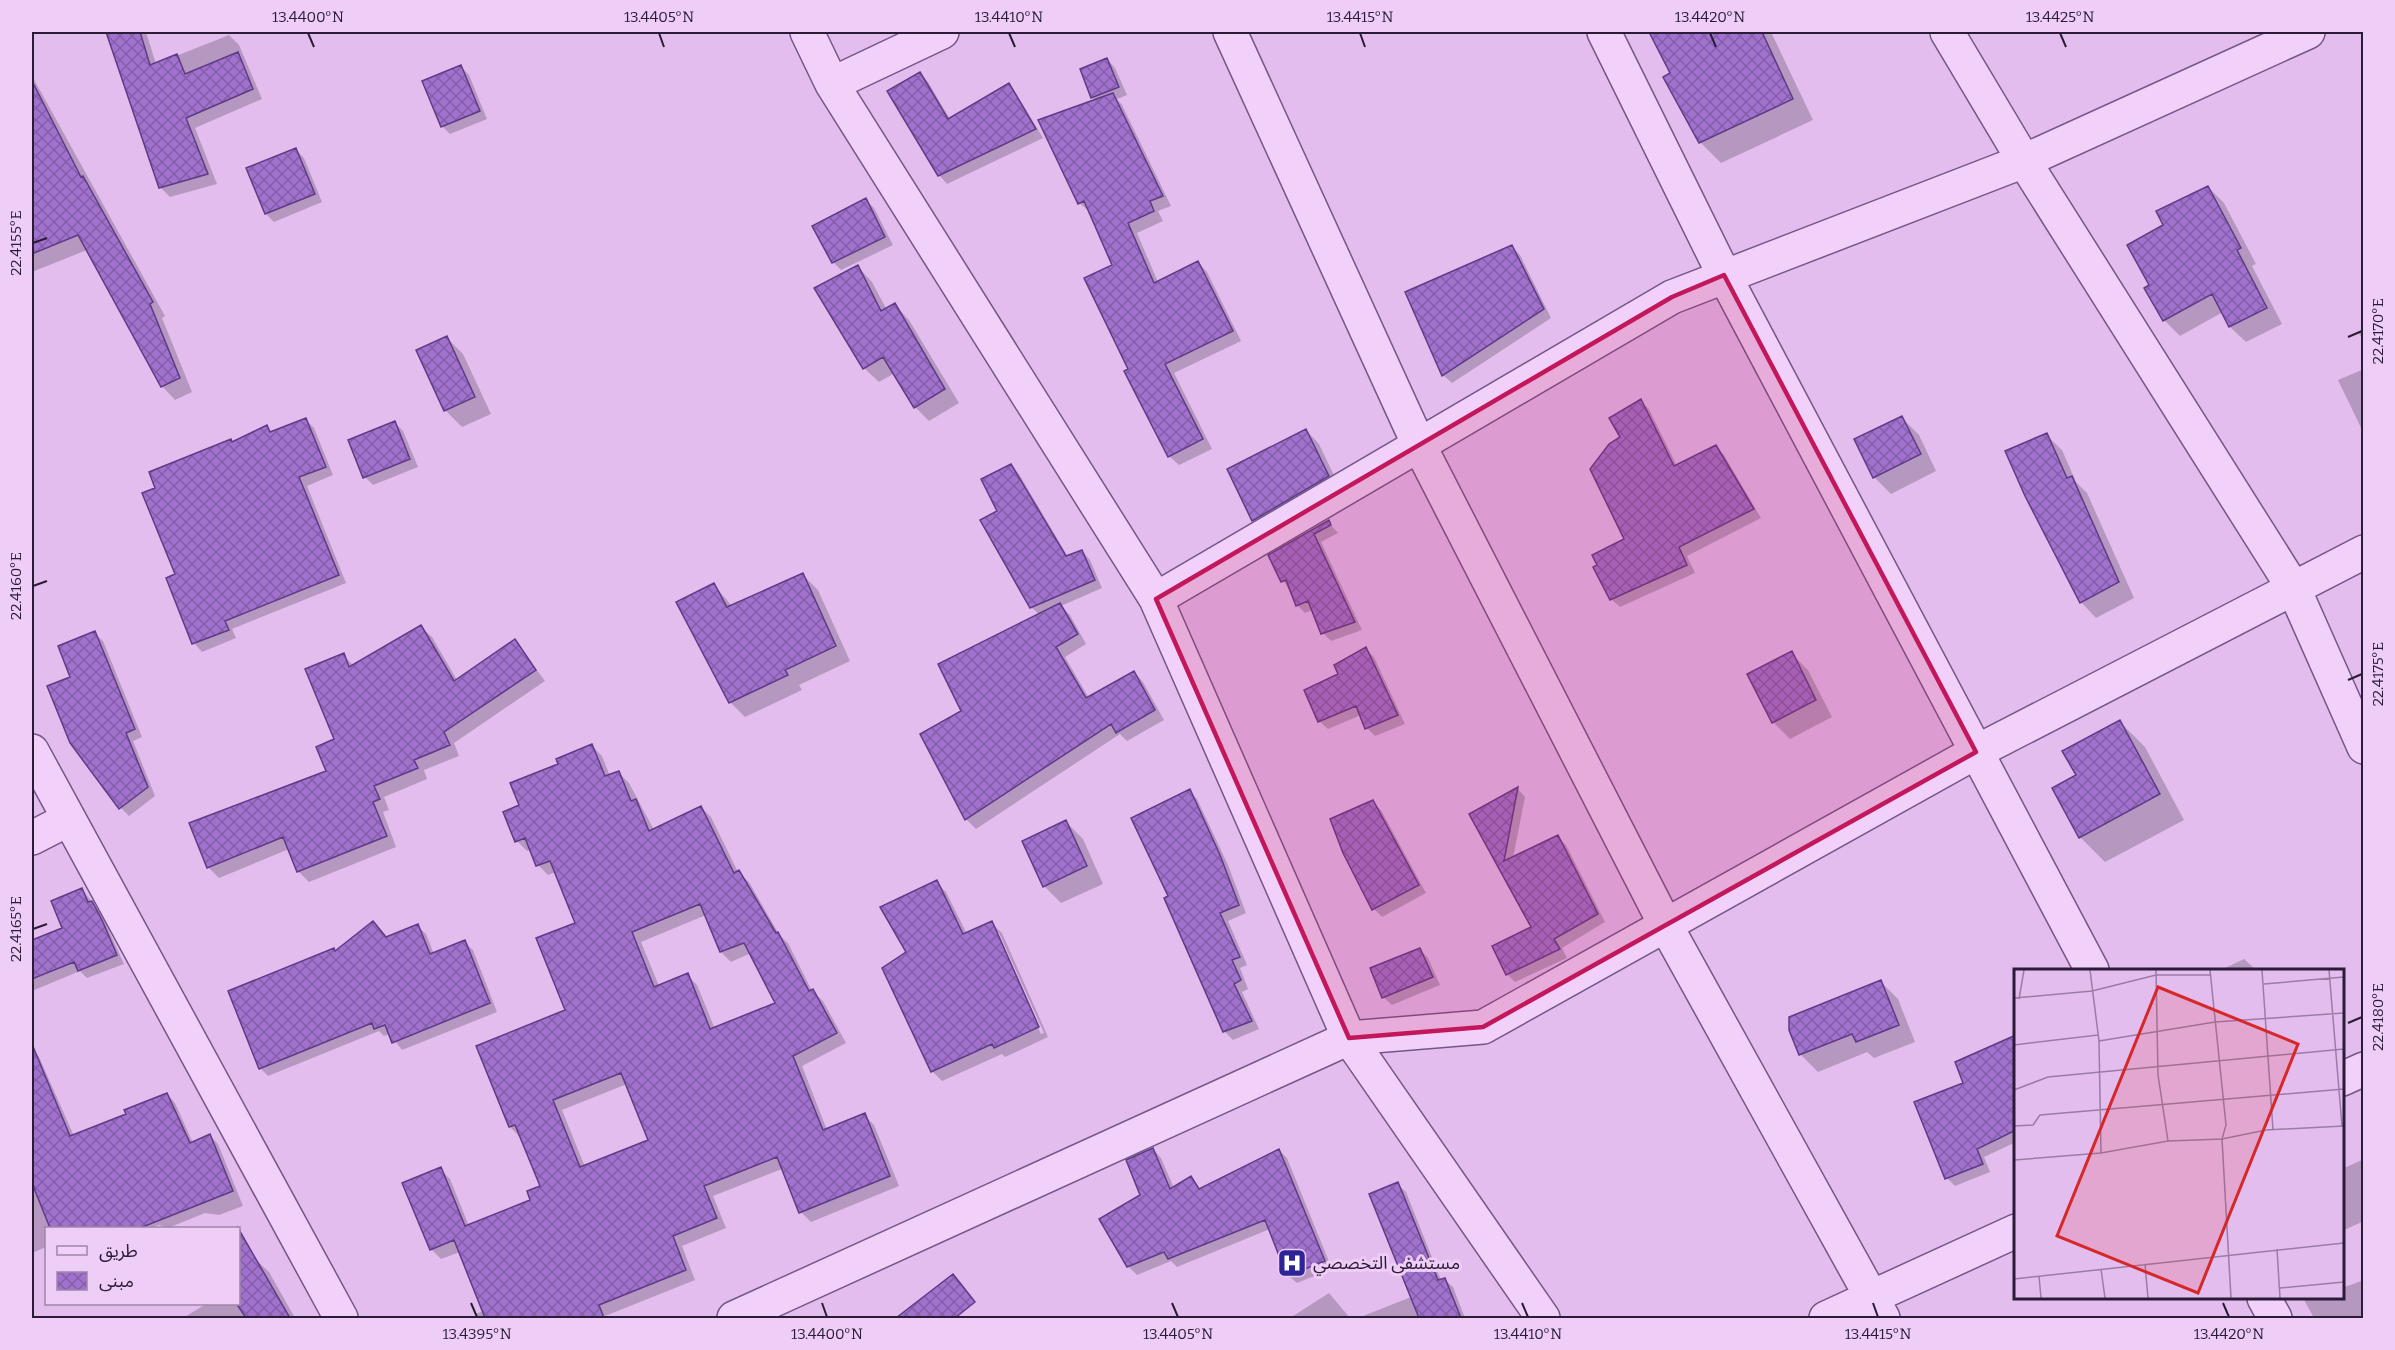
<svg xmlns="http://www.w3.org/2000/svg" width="2395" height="1350" font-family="Bitter,'Noto Sans Arabic',serif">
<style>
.shadow{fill:#0003;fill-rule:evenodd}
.building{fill:url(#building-cross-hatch);stroke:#5f3b87;stroke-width:1.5;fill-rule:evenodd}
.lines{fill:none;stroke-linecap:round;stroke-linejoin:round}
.minor-casing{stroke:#745687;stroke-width:36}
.minor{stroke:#f1d1fa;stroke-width:33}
.marked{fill:#c2185b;fill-opacity:0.2;stroke:#c2185b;stroke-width:4.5;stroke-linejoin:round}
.ticks{fill:none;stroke:#2a1b36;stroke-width:2}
.labels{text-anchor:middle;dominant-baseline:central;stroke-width:6;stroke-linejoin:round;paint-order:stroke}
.poi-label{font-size:18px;fill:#2a1b36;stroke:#eecdf6;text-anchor:start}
.inset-road{fill:none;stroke:#9a7ca5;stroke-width:1.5}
.view{fill:#d62828;fill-opacity:0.15;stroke:#d62828;stroke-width:3}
.inset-edge{fill:none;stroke:#2a1b36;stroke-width:3}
.neatline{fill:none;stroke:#2a1b36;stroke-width:2}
.ticks-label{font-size:15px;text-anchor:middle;fill:#2a1b36}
</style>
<defs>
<pattern id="building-cross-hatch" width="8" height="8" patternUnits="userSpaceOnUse" patternTransform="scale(1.5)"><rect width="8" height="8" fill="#a072ce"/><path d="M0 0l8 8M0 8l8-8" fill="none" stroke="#835da8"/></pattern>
</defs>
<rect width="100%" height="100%" fill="#e4bdef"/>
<path class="shadow" d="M 109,32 L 146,32 L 156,64 L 229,35 L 239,45 L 262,99 L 195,128 L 217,184 L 170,197 L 160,187 Z
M 1661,32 L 1771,32 L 1813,120 L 1721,163 L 1700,142 L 1672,73 Z
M 1107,59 L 1115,68 L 1127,95 L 1117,99 L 1122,105 L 1171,206 L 1158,211 L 1163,221 L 1137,233 L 1158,282 L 1198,262 L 1207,272 L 1241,341 L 1174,373 L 1212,449 L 1179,465 L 1169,456 L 1130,369 L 1114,266 L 1090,212 L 1079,203 L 1096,101 L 1092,97 Z
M 461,67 L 469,75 L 487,119 L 450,134 L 442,126 Z
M 920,73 L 928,82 L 950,119 L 1008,85 L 1016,93 L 1043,138 L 947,184 L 939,175 Z
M 32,76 L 165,316 L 162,318 L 192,392 L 175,400 L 162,386 L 87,250 L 32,272 L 32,199 L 54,190 L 32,144 Z
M 296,150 L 304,158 L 322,202 L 274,222 L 266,214 Z
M 2208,187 L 2224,203 L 2256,264 L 2252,266 L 2282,324 L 2246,342 L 2230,327 L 2223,312 L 2180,336 L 2164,320 L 2146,288 L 2151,286 Z
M 866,200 L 874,208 L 893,245 L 841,270 L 833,262 Z
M 1512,247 L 1520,255 L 1551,318 L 1452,383 L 1443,375 L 1407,293 Z
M 858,267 L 872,282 L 887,310 L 895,305 L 909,320 L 959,403 L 929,421 L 915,407 L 895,373 L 879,382 L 864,368 Z
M 2364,330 L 2364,343 L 2359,333 Z
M 446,337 L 463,354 L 491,414 L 462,427 L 445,410 Z
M 2364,369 L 2364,434 L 2338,380 Z
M 1640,401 L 1649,409 L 1677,466 L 1716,447 L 1724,455 L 1761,518 L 1687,556 L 1695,573 L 1620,607 L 1611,599 L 1626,540 Z
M 1902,418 L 1919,435 L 1936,471 L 1891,494 L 1874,477 Z
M 306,420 L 314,428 L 333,475 L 307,486 L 346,583 L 232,629 L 236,638 L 202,652 L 194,643 L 157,489 L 233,443 L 267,427 L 273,433 Z
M 395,423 L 403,431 L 418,467 L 373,485 L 365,477 Z
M 1306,430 L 1319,444 L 1341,490 L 1267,533 L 1253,520 Z
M 2046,435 L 2062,450 L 2076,482 L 2087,493 L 2134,598 L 2096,618 L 2081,602 Z
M 1011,465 L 1019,474 L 1068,557 L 1082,551 L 1090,560 L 1102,588 L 1061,606 L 1070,615 L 1086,644 L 1065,657 L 1089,698 L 1134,672 L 1143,682 L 1164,720 L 1127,741 L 1120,734 L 976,829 L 966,819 L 963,712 L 1040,615 L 1031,607 L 999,512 Z
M 1328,522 L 1338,533 L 1321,542 L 1362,630 L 1331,641 L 1323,633 L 1313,610 L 1305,613 L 1297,605 L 1270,556 Z
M 803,575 L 818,590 L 850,661 L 799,685 L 802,690 L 745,717 L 730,702 L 714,585 L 732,606 Z
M 421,627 L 432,637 L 457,680 L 515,641 L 545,681 L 454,743 L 459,756 L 424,770 L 427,779 L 384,797 L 389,810 L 383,812 L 396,847 L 309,882 L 298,871 L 289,849 L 219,878 L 208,867 L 328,772 L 336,740 L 343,655 L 354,666 Z
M 94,633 L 103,641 L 142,737 L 133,741 L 155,796 L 129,816 L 121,808 L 72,678 Z
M 1366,649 L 1374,657 L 1405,724 L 1375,736 L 1367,728 L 1361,715 L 1328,729 L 1319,721 L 1340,675 Z
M 1791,653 L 1808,670 L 1832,717 L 1790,739 L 1773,722 Z
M 2120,722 L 2145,747 L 2184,820 L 2105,862 L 2080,837 L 2078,776 Z
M 592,746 L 602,756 L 610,776 L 619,773 L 629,783 L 654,830 L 701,807 L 711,817 L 738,872 L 749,882 L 780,936 L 788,943 L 812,991 L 823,1001 L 846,1043 L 802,1066 L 827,1130 L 864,1115 L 874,1125 L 899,1186 L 811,1222 L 801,1212 L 782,1169 L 713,1196 L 726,1228 L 682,1246 L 695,1280 L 600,1318 L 596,1318 L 587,1310 L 581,1296 L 527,1318 L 477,1318 L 475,1314 L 484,1311 L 460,1252 L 441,1259 L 431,1249 L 440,1169 L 450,1179 L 469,1226 L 532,1201 L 542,1187 L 520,1137 L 510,1127 L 567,1011 L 577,923 L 556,872 L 548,875 L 538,865 L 531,849 L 527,851 L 517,841 L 521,806 L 560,765 ZM 706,915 L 721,952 L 731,962 L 751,953 L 777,1004 L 715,1029 L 697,985 L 687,975 L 659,986 L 641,942 ZM 627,1084 L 650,1141 L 585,1167 L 562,1110 Z
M 1518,789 L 1525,797 L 1513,858 L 1557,837 L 1566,845 L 1605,922 L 1562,948 L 1567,958 L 1515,982 L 1507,974 L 1533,928 L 1471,815 Z
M 1189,791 L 1197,799 L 1228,865 L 1246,913 L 1228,921 L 1247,965 L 1240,968 L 1248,989 L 1242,992 L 1259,1029 L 1233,1040 L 1224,1031 L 1170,897 Z
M 1373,802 L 1381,810 L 1426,893 L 1382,917 L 1374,909 Z
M 1066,822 L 1083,839 L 1103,884 L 1061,903 L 1044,886 Z
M 936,882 L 946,892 L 967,934 L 991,923 L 1002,933 L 1048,1037 L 1005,1057 L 1002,1054 L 942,1081 L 932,1071 L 908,953 ZM 995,933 L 999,933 L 1044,1033 L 1041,1034 Z
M 82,890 L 100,911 L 124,964 L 87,978 L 80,971 L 32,991 L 32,942 L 64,929 Z
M 417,926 L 426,934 L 434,954 L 464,942 L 473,950 L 497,1012 L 402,1050 L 390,1034 L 384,1036 L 379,1031 L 268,1076 L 260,1068 L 336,952 L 387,938 Z
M 1420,950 L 1428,958 L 1440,985 L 1392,1005 L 1383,997 Z
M 2244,959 L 2256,970 L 2221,970 Z
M 1881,982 L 1898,999 L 1915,1042 L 1874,1058 L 1867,1052 L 1818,1072 L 1801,1055 L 1790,1029 Z
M 2016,1037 L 2016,1142 L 1984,1157 L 1990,1172 L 1955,1186 L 1947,1178 L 1965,1083 Z
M 32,1049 L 39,1057 L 74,1136 L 127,1114 L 167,1094 L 175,1103 L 193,1143 L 210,1136 L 218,1144 L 243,1206 L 219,1215 L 205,1213 L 168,1228 L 159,1225 L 151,1228 L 46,1228 L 46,1247 L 32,1253 Z
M 1153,1149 L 1161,1158 L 1174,1188 L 1191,1178 L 1201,1190 L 1279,1150 L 1287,1158 L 1332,1269 L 1297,1283 L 1288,1275 L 1270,1229 L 1177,1267 L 1171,1261 L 1137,1275 L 1128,1266 Z
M 2364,1159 L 2364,1221 L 2342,1231 L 2342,1169 Z
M 1397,1184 L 1406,1192 L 1441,1280 L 1444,1279 L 1453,1287 L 1465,1318 L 1358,1318 L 1411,1297 Z
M 254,1258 L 269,1272 L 295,1318 L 183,1318 L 206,1304 L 238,1304 Z
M 2364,1280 L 2364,1318 L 2314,1318 L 2303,1298 L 2342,1298 L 2342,1288 Z
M 1329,1293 L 1350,1318 L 1290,1318 Z"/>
<path class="building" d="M 106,32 L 140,32 L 150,65 L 177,54 L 185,74 L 238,52 L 253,89 L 186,118 L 208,174 L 159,188 Z
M 1649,32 L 1762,32 L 1793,99 L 1699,143 L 1663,77 L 1670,73 Z
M 1107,58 L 1119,87 L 1091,98 L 1080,69 Z
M 461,65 L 480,111 L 441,127 L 422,81 Z
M 920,72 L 948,119 L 1009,83 L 1036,129 L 938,176 L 887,91 Z
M 32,81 L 81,177 L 83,176 L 153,302 L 150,304 L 180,378 L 161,387 L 78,235 L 32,254 Z
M 1113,93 L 1163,196 L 1150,201 L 1154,211 L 1128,223 L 1154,283 L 1198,261 L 1233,331 L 1165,364 L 1203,439 L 1168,457 L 1124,371 L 1128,369 L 1084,278 L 1112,265 L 1084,201 L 1078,204 L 1038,120 Z
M 296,148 L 315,194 L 265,214 L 246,168 Z
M 2208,186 L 2241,248 L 2237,250 L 2267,308 L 2229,327 L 2212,294 L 2163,321 L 2144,288 L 2149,285 L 2127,245 L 2163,225 L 2156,211 Z
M 866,198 L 885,237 L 832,263 L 812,226 Z
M 1512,245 L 1544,309 L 1442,376 L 1405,292 Z
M 858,265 L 881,311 L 895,303 L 945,389 L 914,408 L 883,357 L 863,369 L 814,288 Z
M 447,336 L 475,397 L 444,411 L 416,350 Z
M 1641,399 L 1674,466 L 1716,445 L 1754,509 L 1679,547 L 1687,565 L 1610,600 L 1593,567 L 1597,565 L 1592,555 L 1624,539 L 1590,469 L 1609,444 L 1620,437 L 1609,418 Z
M 1902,416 L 1921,454 L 1873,478 L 1854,439 Z
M 306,418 L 326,467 L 299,477 L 339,575 L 225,621 L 229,630 L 192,644 L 166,578 L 175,574 L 142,493 L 155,488 L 149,472 L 231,439 L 232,442 L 267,425 L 270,432 Z
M 395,421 L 410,459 L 363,478 L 348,440 Z
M 1306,429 L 1329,476 L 1252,521 L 1227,469 Z
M 2047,433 L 2067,478 L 2072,476 L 2119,582 L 2080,603 L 2025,496 L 2005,451 Z
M 1011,464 L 1066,556 L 1082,550 L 1095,580 L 1030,608 L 980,520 L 997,511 L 981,479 Z
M 1329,520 L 1331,525 L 1314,534 L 1355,622 L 1321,634 L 1308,601 L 1296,606 L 1286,580 L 1281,582 L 1268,555 Z
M 803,573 L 836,646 L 785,670 L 788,675 L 729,703 L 676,602 L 714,583 L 727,607 Z
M 1060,603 L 1078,634 L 1056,647 L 1086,698 L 1134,671 L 1155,710 L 1116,733 L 1111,724 L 965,820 L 920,734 L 961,711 L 938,664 Z
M 421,625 L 454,681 L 515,639 L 536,670 L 444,732 L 450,745 L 414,760 L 418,768 L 374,786 L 380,799 L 373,802 L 387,836 L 297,872 L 283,837 L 207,868 L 189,823 L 326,771 L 316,747 L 334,739 L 305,669 L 344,653 L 349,667 Z
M 95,631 L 135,729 L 126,733 L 148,787 L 119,809 L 70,743 L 47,686 L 70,677 L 58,646 Z
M 1366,647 L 1398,715 L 1365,729 L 1356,706 L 1318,722 L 1304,690 L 1338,674 L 1334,665 Z
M 1792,651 L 1816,700 L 1772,723 L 1747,674 Z
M 2120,720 L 2160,794 L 2079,838 L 2052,788 L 2076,775 L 2062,751 Z
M 592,744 L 605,776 L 619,771 L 631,801 L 636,799 L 649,831 L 701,806 L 734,873 L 739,870 L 776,933 L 778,932 L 809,991 L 813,989 L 837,1033 L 793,1056 L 823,1130 L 865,1113 L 890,1176 L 799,1213 L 777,1157 L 704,1186 L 717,1218 L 673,1236 L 686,1270 L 599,1305 L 604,1318 L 485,1318 L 454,1240 L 430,1250 L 402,1183 L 441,1167 L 465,1226 L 530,1200 L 527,1191 L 540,1186 L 515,1125 L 509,1127 L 476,1046 L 565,1010 L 536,938 L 575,923 L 550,861 L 536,866 L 525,838 L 515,842 L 503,812 L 519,805 L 510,783 L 558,764 L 556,759 ZM 700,904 L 720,952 L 744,943 L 775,1003 L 710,1029 L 688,973 L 654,987 L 632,932 ZM 621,1073 L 648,1140 L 580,1167 L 553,1100 Z
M 1518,787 L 1504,861 L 1558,835 L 1598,914 L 1554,939 L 1560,949 L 1506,975 L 1492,946 L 1531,927 L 1469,814 Z
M 1190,789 L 1220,855 L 1239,905 L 1220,913 L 1240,957 L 1232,960 L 1241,980 L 1234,984 L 1252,1021 L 1223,1032 L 1164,898 L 1168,896 L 1131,818 Z
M 1373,800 L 1419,885 L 1372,910 L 1343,853 L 1330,819 Z
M 1066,820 L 1087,866 L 1043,887 L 1022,841 Z
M 937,880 L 963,934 L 992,921 L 1039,1027 L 994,1048 L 992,1044 L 931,1072 L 882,968 L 906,952 L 880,907 Z
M 82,888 L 88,902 L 92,901 L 102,920 L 117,955 L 78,971 L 74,962 L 32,979 L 32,940 L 62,928 L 51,901 Z
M 373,921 L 386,937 L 418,924 L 430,954 L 465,940 L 490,1003 L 392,1043 L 385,1025 L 374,1029 L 372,1023 L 259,1069 L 228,991 L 334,948 L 335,951 Z
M 1420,948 L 1433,977 L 1382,998 L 1370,968 Z
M 1881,980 L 1899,1025 L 1856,1042 L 1852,1034 L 1799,1055 L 1789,1030 L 1789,1017 Z
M 2016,1035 L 2016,1130 L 1977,1149 L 1983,1164 L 1945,1179 L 1914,1102 L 1963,1083 L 1955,1062 Z
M 32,1044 L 70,1136 L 126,1114 L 124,1110 L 167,1093 L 190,1143 L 210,1134 L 233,1191 L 140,1228 L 50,1228 L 32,1183 Z
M 1153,1148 L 1170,1189 L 1191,1176 L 1199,1189 L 1279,1149 L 1325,1261 L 1287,1276 L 1265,1220 L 1168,1259 L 1164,1252 L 1127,1267 L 1099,1219 L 1140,1195 L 1126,1160 Z
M 1398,1182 L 1438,1280 L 1445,1278 L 1461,1318 L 1419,1318 L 1369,1194 Z
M 238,1228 L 290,1318 L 246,1318 L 238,1306 Z
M 953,1274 L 975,1302 L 955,1318 L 896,1318 Z"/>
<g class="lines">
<g class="minor-casing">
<path id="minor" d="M 807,32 L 832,84 L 1156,599 L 1349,1038 L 1543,1318
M 1230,32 L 1418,443 L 1666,926 L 1883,1318
M 1604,32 L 1724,275 L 2092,970
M 1947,32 L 2024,161 L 2294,589 L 2364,747
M 832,84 L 942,32
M 1156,599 L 1672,297 L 2024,161 L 2308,32
M 32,751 L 341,1318
M 32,838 L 69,819
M 2342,1079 L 2364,1069
M 2264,1298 L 2275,1318
M 734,1318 L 1349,1038 L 1483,1027 L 1976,752 L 2364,552
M 1826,1318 L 2016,1231"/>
</g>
<use href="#minor" class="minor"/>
</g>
<path class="marked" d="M 1724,275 L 1976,752 L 1483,1027 L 1349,1038 L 1156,599 L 1672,297 Z"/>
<path class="ticks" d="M 308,33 L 314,47M 659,33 L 664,47M 1009,33 L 1015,47M 1360,33 L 1365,47M 1710,33 L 1716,47M 2060,33 L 2066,47M 33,243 L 47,238M 2348,337 L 2362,331M 33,586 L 47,581M 2348,680 L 2362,674M 33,929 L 47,924M 2348,1023 L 2362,1017M 471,1303 L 477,1317M 822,1303 L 827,1317M 1172,1303 L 1178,1317M 1522,1303 L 1528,1317M 1873,1303 L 1878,1317M 2223,1303 L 2229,1317"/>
<defs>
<g id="hospital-square" transform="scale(1.5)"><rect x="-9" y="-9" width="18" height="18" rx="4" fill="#2d2498" stroke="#eecdf6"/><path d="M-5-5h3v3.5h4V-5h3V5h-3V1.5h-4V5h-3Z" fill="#fff"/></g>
</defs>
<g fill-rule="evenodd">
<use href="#hospital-square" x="1292" y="1263"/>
</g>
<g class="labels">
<g class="poi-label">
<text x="1313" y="1263">مستشفى التخصصي</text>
</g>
</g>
<g transform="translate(2014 969)">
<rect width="330" height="330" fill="#e4bdef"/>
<path class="inset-road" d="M 76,1 L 85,72 L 87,184M 142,1 L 144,106 L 154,172M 196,1 L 212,156 L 208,170 L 217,329M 248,1 L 259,161M 315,1 L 328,157M 250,15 L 330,8M 0,29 L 78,22 L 142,6 L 196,6M 5,30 L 10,1M 85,72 L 201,53 L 330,44M 0,76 L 84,66M 0,121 L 34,108 L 330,80M 0,157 L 19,156 L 26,146 L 330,120M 0,191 L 87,184 L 154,172 L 208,170 L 252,161 L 330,157M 263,280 L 266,329M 131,295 L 134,329M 87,300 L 91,329M 25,307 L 27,329M 0,310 L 330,274M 266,319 L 330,313"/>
<path class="view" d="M 144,18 L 284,75 L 184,324 L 43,267 Z"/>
<rect width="330" height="330" class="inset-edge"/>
</g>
<rect width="2395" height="1350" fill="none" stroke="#eecdf6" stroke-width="66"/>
<rect x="45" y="1227" width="195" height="78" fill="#eecdf6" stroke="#a086a9" stroke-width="1.5"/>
<rect x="57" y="1246" width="30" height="9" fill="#f1d1fa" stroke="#a086a9" stroke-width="1.5"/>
<text x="99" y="1257" font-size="18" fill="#2a1b36">طريق</text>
<rect x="57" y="1272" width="30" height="18" fill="url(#building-cross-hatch)" stroke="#a086a9" stroke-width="1.5"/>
<text x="99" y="1287" font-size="18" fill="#2a1b36">مبنى</text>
<rect x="33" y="33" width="2329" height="1284" class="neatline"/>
<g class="ticks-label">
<text x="308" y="22">13.4400°N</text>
<text x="659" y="22">13.4405°N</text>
<text x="1009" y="22">13.4410°N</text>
<text x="1360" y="22">13.4415°N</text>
<text x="1710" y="22">13.4420°N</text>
<text x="2060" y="22">13.4425°N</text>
<text transform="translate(16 243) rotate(-90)" y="5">22.4155°E</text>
<text transform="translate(2378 331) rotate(-90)" y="5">22.4170°E</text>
<text transform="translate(16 586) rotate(-90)" y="5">22.4160°E</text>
<text transform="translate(2378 674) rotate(-90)" y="5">22.4175°E</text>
<text transform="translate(16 929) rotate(-90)" y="5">22.4165°E</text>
<text transform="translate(2378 1017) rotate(-90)" y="5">22.4180°E</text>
<text x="477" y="1339">13.4395°N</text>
<text x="827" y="1339">13.4400°N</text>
<text x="1178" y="1339">13.4405°N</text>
<text x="1528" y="1339">13.4410°N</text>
<text x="1878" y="1339">13.4415°N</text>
<text x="2229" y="1339">13.4420°N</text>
</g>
</svg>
